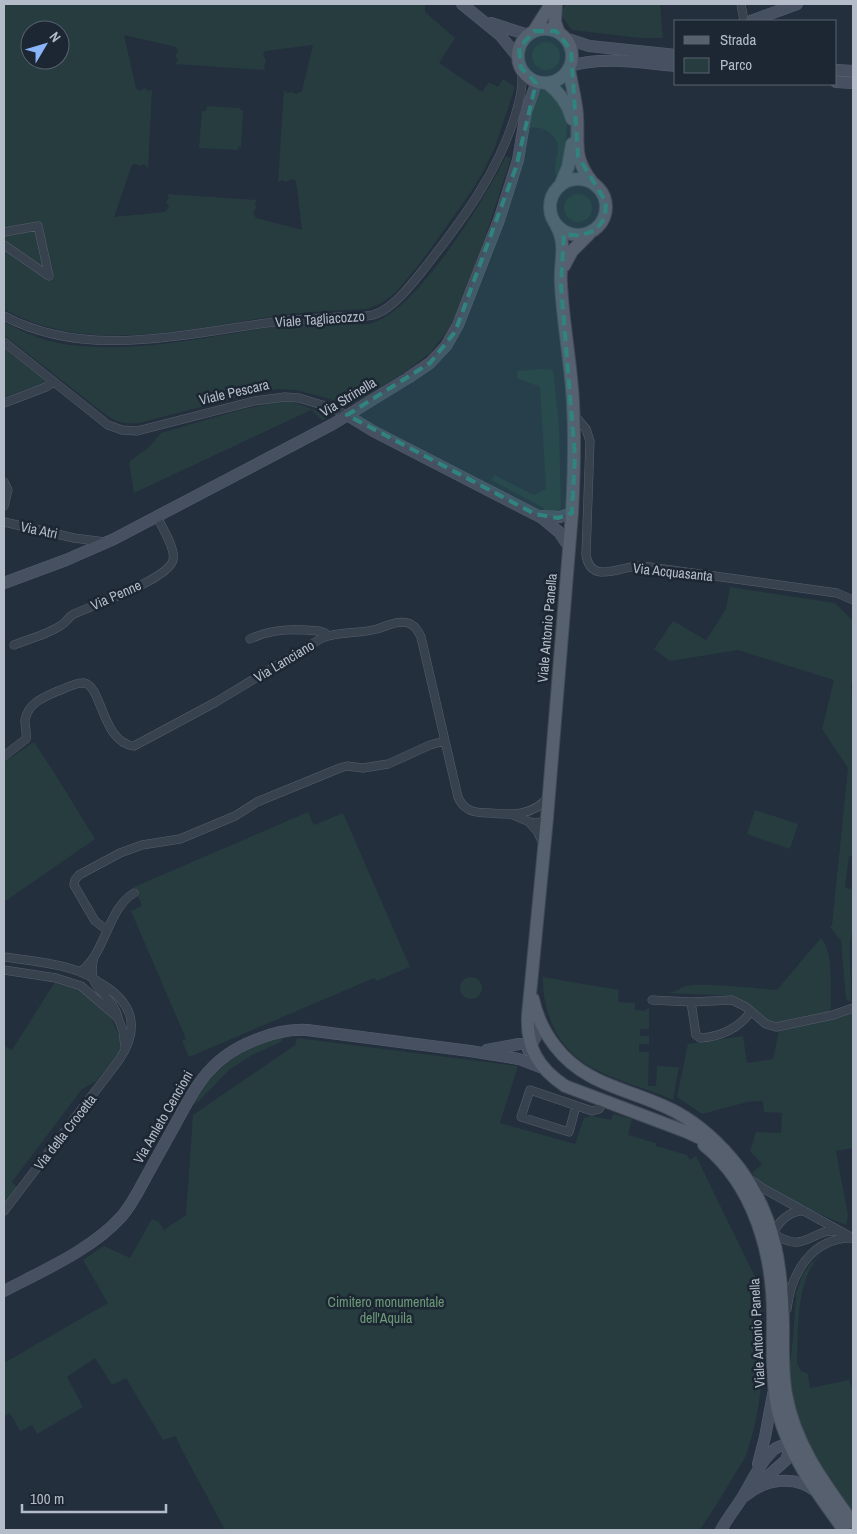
<svg xmlns="http://www.w3.org/2000/svg" width="857" height="1534" font-family="'Archivo Narrow',sans-serif">
<style>
.green{fill:#263c3f;fill-rule:evenodd}
.lines{fill:none;stroke-linecap:round;stroke-linejoin:round}
.street-casing{stroke:#565f6c;stroke-width:9}
.secondary-casing{stroke:#565f6c;stroke-width:12}
.primary-casing{stroke:#414a57;stroke-width:14}
.street{stroke:#38414e;stroke-width:8}
.secondary{stroke:#465061;stroke-width:11}
.primary{stroke:#56606e;stroke-width:12}
.marked{fill:#308480;fill-opacity:0.2;stroke:#308480;stroke-width:4;stroke-dasharray:10 6;stroke-linejoin:round}
.labels{text-anchor:middle;dominant-baseline:central;stroke-width:5;stroke-linejoin:round;paint-order:stroke}
.street-label{font-size:14px;fill:#b4bcc9;stroke:#1d2633}
.park-label{font-size:14px;fill:#6b9a76;stroke:#1d2633}
</style>
<rect width="100%" height="100%" fill="#242f3e"/>
<path class="green" d="M 4,4 L 425,4 L 425,12 L 455,38 L 439,63 L 482,92 L 489,82 L 498,87 L 503,79 L 515,87 L 495,147 L 484,170 L 473,189 L 421,262 L 396,292 L 382,303 L 367,309 C 336,310 306,312 276,316 C 188,329 86,356 4,309 ZM 30,30 L 60,30 L 60,60 L 30,60 ZM 124,35 L 176,47 L 178,51 L 175,56 L 178,60 L 175,64 L 265,70 L 264,66 L 266,60 L 263,55 L 265,51 L 313,45 L 302,91 L 296,94 L 292,92 L 287,93 L 284,90 L 278,182 L 282,180 L 285,182 L 292,179 L 296,181 L 302,230 L 256,218 L 253,213 L 256,208 L 255,204 L 257,200 L 167,194 L 169,198 L 166,202 L 169,207 L 165,212 L 114,217 L 132,165 L 135,164 L 140,166 L 144,164 L 148,168 L 152,90 L 148,91 L 145,88 L 140,91 L 136,88 Z
M 565,4 L 660,4 L 663,38 L 640,38 L 572,30 L 561,15 Z
M532 56a14 14 0 1 1 28 0a14 14 0 1 1-28 0Z
M 546,89 L 557,97 L 567,123 L 565,158 L 557,178 C 549,162 568,149 550,133 C 543,127 536,127 527,128 C 528,118 535,91 546,89 Z
M 207,106 L 240,108 L 240,110 L 243,110 L 241,147 L 238,147 L 238,150 L 199,148 L 202,111 L 206,111 Z
M 506,156 L 511,158 L 475,269 L 457,314 L 446,333 L 430,353 L 408,370 L 365,398 L 354,403 L 345,403 L 296,390 L 277,389 L 259,392 L 139,423 C 124,425 114,421 102,412 L 4,335 L 4,322 C 25,333 48,343 72,345 C 142,354 212,335 281,326 C 310,322 339,325 369,324 C 415,314 485,199 506,156 Z
M564 208a14 14 0 1 1 28 0a14 14 0 1 1-28 0Z
M 4,348 L 47,382 L 4,397 Z
M 540,369 L 553,370 L 559,425 L 561,508 L 556,512 L 544,510 L 544,508 L 491,480 L 494,475 L 534,495 L 546,489 L 540,387 L 517,378 L 517,371 Z
M 285,401 C 300,403 313,409 327,416 L 327,418 L 322,420 L 311,410 L 134,493 L 129,462 L 149,447 L 161,433 L 243,409 Z
M 730,587 L 835,603 L 853,621 L 853,681 L 851,683 L 853,726 L 853,855 L 849,856 L 845,888 L 853,889 L 853,927 L 850,943 L 851,1002 L 846,999 L 841,941 L 830,927 L 832,925 L 848,768 L 822,729 L 834,680 L 738,650 L 670,661 L 654,649 L 673,621 L 706,640 L 726,609 Z
M 34,742 L 57,777 L 95,839 L 4,902 L 4,762 Z
M 755,810 L 798,824 L 790,849 L 747,834 Z
M 308,812 L 314,825 L 343,813 L 410,967 L 376,981 L 374,978 L 189,1057 L 182,1041 L 186,1039 L 131,911 L 142,906 L 134,887 Z
M 821,938 C 834,953 830,988 831,1008 L 828,1013 L 775,1023 L 765,1019 L 750,1005 L 735,996 L 669,993 C 675,992 678,990 683,987 C 696,981 760,989 777,990 Z
M 543,977 L 619,990 L 618,1002 L 635,1003 L 635,1010 L 646,1011 L 646,1009 L 649,1009 L 649,1029 L 640,1029 L 640,1036 L 649,1036 L 649,1044 L 639,1044 L 639,1052 L 649,1052 L 648,1086 L 656,1086 L 657,1066 L 679,1067 L 673,1100 C 646,1088 616,1081 591,1067 C 558,1049 542,1013 543,977 Z
M460 988a11 11 0 1 1 22 0a11 11 0 1 1-22 0Z
M 55,982 L 75,987 L 82,992 L 111,1018 L 119,1035 L 121,1047 L 119,1053 L 95,1082 L 82,1089 L 12,1182 L 17,1187 L 4,1204 L 4,1046 L 12,1050 Z
M 853,1012 L 853,1067 L 852,1067 L 853,1148 L 836,1151 L 848,1215 L 846,1225 C 822,1215 769,1193 752,1173 L 762,1164 L 750,1151 L 756,1132 L 781,1133 L 782,1113 L 764,1112 L 763,1101 L 747,1102 L 702,1114 L 677,1097 L 688,1044 L 743,1036 L 747,1063 L 773,1059 L 779,1030 L 828,1020 Z
M 285,1036 L 281,1042 L 252,1055 L 229,1070 L 199,1101 L 192,1106 C 214,1066 241,1047 285,1036 Z
M 297,1038 L 518,1066 L 500,1123 L 575,1144 L 584,1118 L 591,1116 L 611,1120 L 613,1114 L 632,1119 L 628,1135 L 656,1143 L 656,1146 L 687,1155 L 690,1160 L 696,1156 L 756,1279 C 771,1322 763,1408 747,1452 C 745,1459 740,1466 736,1472 C 725,1492 712,1511 700,1530 L 225,1530 L 181,1448 L 176,1436 L 163,1440 L 126,1378 L 112,1385 L 95,1358 L 67,1377 L 83,1407 L 37,1434 L 32,1425 L 20,1431 L 10,1413 L 4,1417 L 4,1363 L 108,1303 L 83,1260 L 104,1246 L 130,1258 L 152,1219 L 159,1222 L 164,1230 L 186,1215 L 193,1115 L 295,1045 Z
M 829,1246 C 794,1275 799,1322 797,1363 L 801,1371 L 808,1374 L 810,1388 L 849,1380 L 853,1391 L 853,1514 L 811,1453 L 792,1401 L 789,1369 L 793,1340 L 796,1294 L 802,1276 L 810,1264 Z"/>
<g class="lines">
<g class="street-casing">
<path id="street" d="M 741,4 L 744,21
M 4,232 L 38,226 L 49,276
M 4,245 L 49,276
M 4,316 C 92,363 196,330 290,320 C 306,319 322,318 339,317 C 351,317 365,318 376,314 C 395,307 415,280 427,265 C 463,219 498,172 515,116 C 520,99 524,85 521,68
M 4,342 L 108,425 L 122,430 L 137,431 L 254,401 L 285,397 L 299,398 L 332,408 L 347,415
M 4,403 L 46,387 L 54,382
M 574,415 L 586,429 L 590,441 L 586,555 C 591,587 624,564 642,566 L 837,593 L 853,600
M 4,482 L 8,490 L 4,506
M 4,522 L 74,538 L 105,542
M 250,639 C 274,628 294,629 319,631 L 325,633 L 327,636
M 14,645 C 29,639 46,635 60,626 C 66,623 68,617 74,614 C 93,605 169,579 173,560 C 176,549 162,527 157,517
M 4,756 L 26,739 C 27,733 25,727 25,720 C 28,703 44,697 58,691 C 66,688 76,682 84,683 C 102,685 102,743 134,746 L 216,702 L 322,638 C 339,631 359,634 377,629 C 387,626 397,620 408,623 C 415,625 418,631 421,637 L 458,797 C 460,802 463,806 468,809 C 474,813 483,813 490,813 C 511,815 534,816 548,797
M 513,815 C 526,819 535,829 547,818 L 546,816
M 529,822 L 537,831 L 543,843
M 107,930 L 95,921 L 74,885 L 75,880 L 79,875 L 120,853 L 142,845 L 180,839 L 235,816 L 257,802 L 340,768 L 347,766 L 363,768 L 388,764 L 430,745 L 445,741
M 4,957 C 27,960 50,962 72,969 C 82,972 92,977 100,983 C 133,1002 141,1028 119,1060 L 4,1211
M 94,957 C 85,992 111,991 118,1017
M 4,970 L 56,978 L 81,986 L 118,1018 L 123,1031 L 125,1047
M 80,972 C 106,954 107,909 134,893
M 652,1000 L 691,1002 L 732,1000 L 746,1007 L 766,1024 L 776,1027 L 833,1015 L 853,1008
M 691,1002 L 696,1035 L 700,1038 C 720,1037 740,1028 751,1011
M 576,1106 L 569,1132 L 521,1117 L 530,1090 L 592,1111 L 599,1109 L 604,1100
M 751,1180 L 764,1189 L 851,1237
M 772,1232 C 806,1258 812,1225 840,1232
M 772,1236 C 777,1223 789,1210 804,1211
M 787,1309 C 791,1273 812,1237 853,1238"/>
</g>
<g class="secondary-casing">
<path id="secondary" d="M 462,4 L 500,35 L 518,57
M 751,21 L 797,4
M 491,23 L 528,35
M 565,38 L 589,46 L 676,55
M 570,66 C 604,56 641,63 676,66
M 836,70 L 853,71
M 836,82 L 853,83
M 347,415 L 373,431 L 542,518 L 559,532 L 569,547
M 542,516 L 560,517 L 572,513
M 4,583 L 66,560 L 114,539 L 333,424 L 408,378 L 430,363 L 446,346 L 458,325 L 499,220 L 518,160 L 526,112 L 535,87 L 534,81
M 487,1050 L 519,1044 L 525,1044 L 531,1048
M 528,1050 L 537,1035 L 538,1019
M 4,1291 C 42,1271 93,1249 122,1216 C 132,1204 139,1190 146,1177 C 156,1159 166,1141 176,1123 C 197,1084 211,1057 255,1040 C 272,1033 288,1029 307,1030 L 470,1051 L 519,1059 L 545,1069
M 758,1464 L 765,1437 L 773,1394
M 760,1483 L 786,1460 L 792,1441
M 745,1496 C 765,1479 795,1474 817,1492
M 721,1530 C 727,1519 735,1509 742,1498 C 751,1485 767,1444 786,1445 C 790,1446 793,1449 796,1451"/>
</g>
<g class="primary-casing">
<path id="primary" d="M 556,4 L 555,22 L 559,33
M518 56a27 27 0 1 1 54 0a27 27 0 1 1-54 0Z
M 534,31 L 551,4
M 569,68 C 571,83 576,99 577,115 C 579,144 572,156 592,182
M 547,83 C 559,92 568,104 572,119
M550 207a28 28 0 1 1 56 0a28 28 0 1 1-56 0Z
M 560,186 L 568,167 L 572,144
M 556,225 C 568,246 559,262 561,284 C 563,324 571,363 573,402 C 575,439 574,476 572,513 L 547,818 L 528,1015 C 526,1047 538,1068 565,1086 L 687,1132 L 713,1144 L 726,1153
M 564,266 L 572,251 L 589,234
M 533,999 C 537,1017 544,1032 555,1046 C 586,1087 633,1089 676,1112 C 700,1125 723,1147 740,1169 C 776,1218 782,1268 783,1326 C 783,1349 782,1372 786,1394 C 795,1445 824,1483 853,1523
M 704,1145 C 754,1185 773,1254 773,1316 C 773,1348 771,1379 778,1411 C 789,1456 817,1493 844,1530"/>
</g>
<use href="#street" class="street"/>
<use href="#secondary" class="secondary"/>
<use href="#primary" class="primary"/>
</g>
<path class="marked" d="M 534,31 L 556,31 L 571,50 L 578,156 L 606,202 L 605,218 L 596,230 L 580,236 L 564,234 L 561,285 L 575,456 L 572,513 L 558,518 L 535,514 L 347,415 L 430,363 L 455,332 L 516,167 L 536,83 L 521,68 L 519,48 Z"/>
<g class="labels">
<g class="street-label">
<text transform="translate(320 319) rotate(-4)">Viale Tagliacozzo</text>
<text transform="translate(234 392) rotate(-13)">Viale Pescara</text>
<text transform="translate(348 397) rotate(-31)">Via Strinella</text>
<text transform="translate(39 530) rotate(12)">Via Atri</text>
<text transform="translate(673 572) rotate(6)">Via Acquasanta</text>
<text transform="translate(116 595) rotate(-24)">Via Penne</text>
<text transform="translate(547 628) rotate(-85)">Viale Antonio Panella</text>
<text transform="translate(284 661) rotate(-31)">Via Lanciano</text>
<text transform="translate(163 1117) rotate(-60)">Via Amleto Cencioni</text>
<text transform="translate(65 1132) rotate(-52)">Via della Crocetta</text>
<text transform="translate(757 1333) rotate(-93)">Viale Antonio Panella</text>
</g>
<g class="park-label">
<text x="386" y="1302">Cimitero monumentale<tspan x="386" dy="16">dell'Aquila</tspan></text>
</g>
</g>
<rect width="857" height="1534" fill="none" stroke="#b4bcc9" stroke-width="10"/>
<rect x="674" y="20" width="162" height="65" fill="#1d2633" stroke="#59626f"/>
<rect x="684" y="36" width="25" height="8" fill="#56606e" stroke="#59626f"/>
<text x="720" y="45" font-size="15" fill="#b4bcc9">Strada</text>
<rect x="684" y="58" width="25" height="15" fill="#263c3f" stroke="#59626f"/>
<text x="720" y="70" font-size="15" fill="#b4bcc9">Parco</text>
<g transform="translate(45 45) rotate(52)"><circle r="24" fill="#1d2633" stroke="#59626f"/>
<path d="M0-4L9 19L0 12L-9 19Z" fill="#8ab4f8"/>
<text y="-8" font-size="14" font-weight="bold" text-anchor="middle" fill="#b4bcc9">N</text>
</g>
<path d="M22 1504v8h144v-8" fill="none" stroke="#b4bcc9" stroke-width="2.5"/>
<text x="30" y="1504" font-size="15" fill="#b4bcc9" stroke="#1d2633" stroke-width="4" paint-order="stroke">100 m</text>
</svg>
